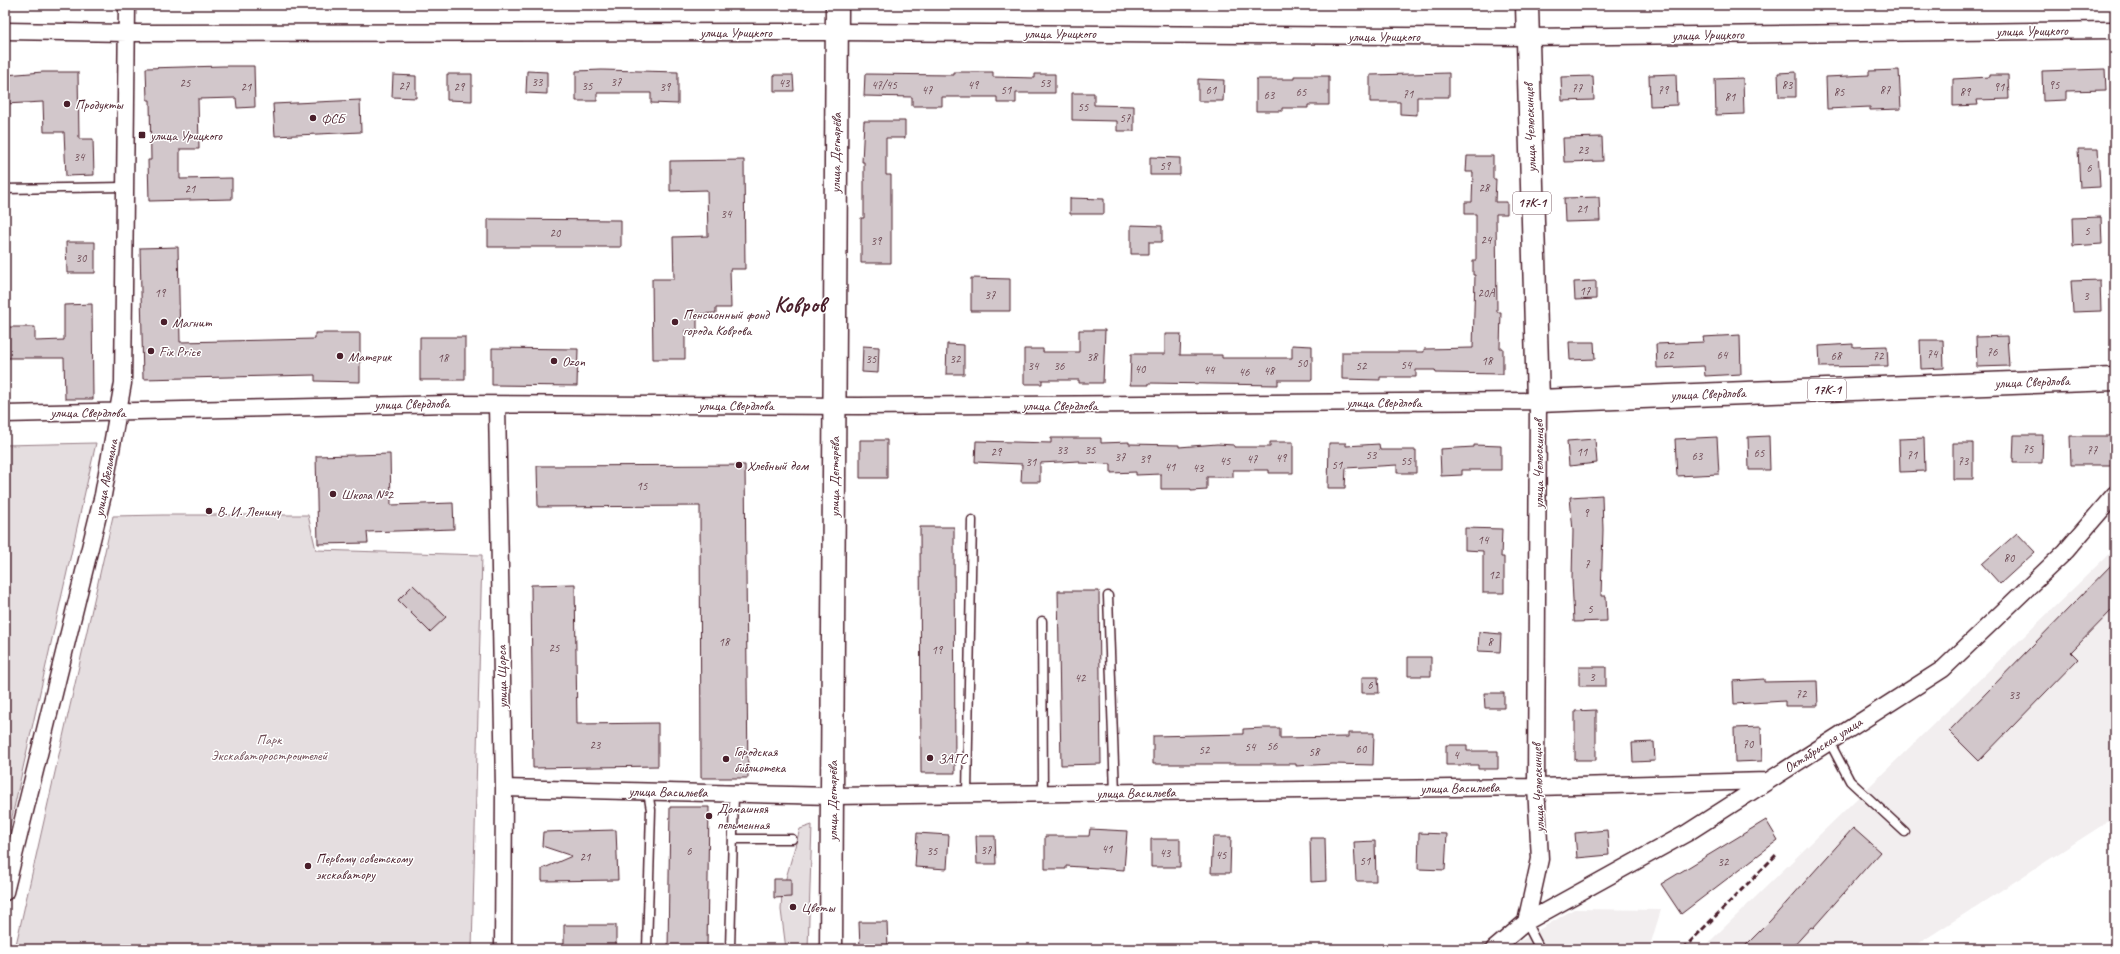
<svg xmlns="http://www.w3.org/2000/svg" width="2120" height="954" font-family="Caveat,sans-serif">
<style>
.built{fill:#f2eeef}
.green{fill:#e5dee0;stroke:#987e86}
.building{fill:#d2c7cb;stroke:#4a1f2b}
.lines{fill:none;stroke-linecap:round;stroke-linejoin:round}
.service-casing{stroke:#4a1f2b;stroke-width:11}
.minor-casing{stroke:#4a1f2b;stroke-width:19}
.secondary-casing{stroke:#4a1f2b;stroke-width:25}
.primary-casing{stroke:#4a1f2b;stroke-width:25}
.service{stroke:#fff;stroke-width:8}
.minor{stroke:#fff;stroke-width:16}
.secondary{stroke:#fff;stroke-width:22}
.primary{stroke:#fff;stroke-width:22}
.rail{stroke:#4a1f2b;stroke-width:3;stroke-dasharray:6 3;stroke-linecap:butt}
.poi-dot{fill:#4a1f2b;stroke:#fff;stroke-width:1.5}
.labels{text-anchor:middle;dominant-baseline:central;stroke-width:3;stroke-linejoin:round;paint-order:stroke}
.number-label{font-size:12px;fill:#6c4953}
.shield{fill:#fff;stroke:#80626b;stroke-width:1}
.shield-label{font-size:13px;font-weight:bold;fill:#4a1f2b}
.street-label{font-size:14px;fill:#4a1f2b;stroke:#fff}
.poi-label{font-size:14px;fill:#4a1f2b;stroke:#fff;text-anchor:start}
.park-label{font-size:14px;fill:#714f58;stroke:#fff}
.town-label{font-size:22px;font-weight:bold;fill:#4a1f2b;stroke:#fff}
</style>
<rect width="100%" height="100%" fill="#fff"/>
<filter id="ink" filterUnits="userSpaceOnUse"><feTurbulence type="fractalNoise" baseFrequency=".025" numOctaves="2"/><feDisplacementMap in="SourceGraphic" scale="8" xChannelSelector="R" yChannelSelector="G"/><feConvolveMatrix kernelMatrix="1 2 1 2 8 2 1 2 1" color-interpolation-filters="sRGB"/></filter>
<g filter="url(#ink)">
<path class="built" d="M 2115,548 L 2115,817 L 1910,949 L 1702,949 Z
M 1574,909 L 1661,910 L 1649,949 L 1507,949 Z"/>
<path class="green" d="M 96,443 L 5,848 L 5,445 Z
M 163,515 L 308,515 L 316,550 L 482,555 L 472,949 L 15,949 L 113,516 Z
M 812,825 L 808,949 L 786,949 L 781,910 L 782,892 L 800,829 Z"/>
<path class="building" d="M 223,66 L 254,66 L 255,107 L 237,108 L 236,98 L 198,99 L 199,149 L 180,149 L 180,179 L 232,178 L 232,199 L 149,201 L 148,160 L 151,160 L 150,100 L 147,100 L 146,68 Z
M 2105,69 L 2106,90 L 2066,91 L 2066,100 L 2043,101 L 2042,71 Z
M 602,70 L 678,72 L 678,104 L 651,103 L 651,93 L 597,93 L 597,101 L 576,101 L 576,71 Z
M 1899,70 L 1901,109 L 1870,110 L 1870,107 L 1827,109 L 1826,77 L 1869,75 L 1869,71 Z
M 527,71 L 547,72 L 547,94 L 526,93 Z
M 43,72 L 78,72 L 79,139 L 93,139 L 94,175 L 66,176 L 64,132 L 44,132 L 43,102 L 5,104 L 5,75 Z
M 954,72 L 993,72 L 993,77 L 1035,78 L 1035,74 L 1055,74 L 1055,93 L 1016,93 L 1016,103 L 997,103 L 997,97 L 942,97 L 942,106 L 912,106 L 912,97 L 864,96 L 865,74 L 954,75 Z
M 1796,72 L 1796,97 L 1779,97 L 1778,73 Z
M 1449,73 L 1449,97 L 1417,97 L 1417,115 L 1400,114 L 1400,102 L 1370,102 L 1370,75 Z
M 447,74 L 472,74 L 472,101 L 447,100 Z
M 1676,74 L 1677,105 L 1650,106 L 1649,75 Z
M 393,75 L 416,76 L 416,98 L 392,97 Z
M 774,75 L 793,75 L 794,91 L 774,91 Z
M 1989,75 L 2008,75 L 2009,99 L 1977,100 L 1978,105 L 1953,106 L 1953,79 L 1989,77 Z
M 1294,76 L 1329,76 L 1329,105 L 1308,105 L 1308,108 L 1282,108 L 1282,111 L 1256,111 L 1256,79 L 1294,79 Z
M 1593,76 L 1594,100 L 1562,101 L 1561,77 Z
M 1743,78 L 1744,114 L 1716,115 L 1715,79 Z
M 1198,79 L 1224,80 L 1223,101 L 1198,101 Z
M 1072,93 L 1094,93 L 1094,105 L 1134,106 L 1134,131 L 1117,131 L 1117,121 L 1072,120 Z
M 360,100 L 361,132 L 275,136 L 273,104 Z
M 864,121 L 905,121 L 905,138 L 886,138 L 886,175 L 891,175 L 891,263 L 861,263 L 861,218 L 864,218 L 864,162 L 862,162 Z
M 1602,137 L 1603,161 L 1564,162 L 1563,138 Z
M 2078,149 L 2098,149 L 2100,187 L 2080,188 Z
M 1467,156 L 1493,156 L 1493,179 L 1496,179 L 1495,202 L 1507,202 L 1507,214 L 1496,214 L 1497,312 L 1501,312 L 1500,348 L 1503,348 L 1503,374 L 1436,373 L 1435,370 L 1416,370 L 1416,377 L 1380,377 L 1380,380 L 1342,379 L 1342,352 L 1424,352 L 1424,349 L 1473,348 L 1475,275 L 1473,275 L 1473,260 L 1476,260 L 1476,214 L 1465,214 L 1465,202 L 1472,202 L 1473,172 L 1466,172 Z
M 1150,157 L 1180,158 L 1180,175 L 1150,175 Z
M 744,160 L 745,269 L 730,269 L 731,308 L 716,308 L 716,313 L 697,314 L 697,330 L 685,330 L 685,359 L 653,359 L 652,279 L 674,279 L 673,237 L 708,236 L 707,190 L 670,191 L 670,161 Z
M 1599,197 L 1600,221 L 1565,222 L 1564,198 Z
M 1070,198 L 1104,199 L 1104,214 L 1070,214 Z
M 2101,217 L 2102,244 L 2073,246 L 2072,218 Z
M 488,219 L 621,220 L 621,247 L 488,247 Z
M 1131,225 L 1162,226 L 1162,242 L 1149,242 L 1149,254 L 1131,254 Z
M 66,242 L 95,242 L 95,273 L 67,273 Z
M 178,247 L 180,342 L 315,339 L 315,333 L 360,333 L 360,382 L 315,381 L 315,375 L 143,379 L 140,248 Z
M 971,278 L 1010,279 L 1010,311 L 971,311 Z
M 2100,280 L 2101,311 L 2073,312 L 2071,281 Z
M 1596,281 L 1596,299 L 1575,300 L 1574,282 Z
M 92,304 L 93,399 L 65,399 L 64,358 L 7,358 L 6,327 L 35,327 L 35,341 L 64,340 L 64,305 Z
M 1079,330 L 1105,330 L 1103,383 L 1079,383 L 1079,380 L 1042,380 L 1042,384 L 1024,384 L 1024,349 L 1043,349 L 1043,352 L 1079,352 Z
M 1165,334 L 1181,334 L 1180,355 L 1222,355 L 1222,358 L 1292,358 L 1292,345 L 1312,346 L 1312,380 L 1278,380 L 1278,385 L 1149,383 L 1149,385 L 1130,385 L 1131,354 L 1165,354 Z
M 1740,335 L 1741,374 L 1705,376 L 1704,366 L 1657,368 L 1656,344 L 1704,342 L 1703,337 Z
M 2007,336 L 2009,366 L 1977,367 L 1976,337 Z
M 420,337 L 465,337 L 465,380 L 420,380 Z
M 1920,340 L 1943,340 L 1944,368 L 1921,369 Z
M 1569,342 L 1594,342 L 1595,359 L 1570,360 Z
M 947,344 L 964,345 L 964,374 L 946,374 Z
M 1853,344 L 1853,347 L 1887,346 L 1888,366 L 1820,367 L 1819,346 Z
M 863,346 L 879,347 L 878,373 L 862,372 Z
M 492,348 L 578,349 L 577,386 L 492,385 Z
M 2014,435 L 2043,435 L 2042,463 L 2013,463 Z
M 1769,436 L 1770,470 L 1749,470 L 1748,437 Z
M 2070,436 L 2114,436 L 2114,465 L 2071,465 Z
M 1717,437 L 1719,474 L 1677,476 L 1675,439 Z
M 1051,438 L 1101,438 L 1101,443 L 1129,442 L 1129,444 L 1179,445 L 1179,447 L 1217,444 L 1234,445 L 1234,447 L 1270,447 L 1270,442 L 1293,442 L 1293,473 L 1269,473 L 1269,470 L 1233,470 L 1233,477 L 1207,477 L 1207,490 L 1191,491 L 1191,489 L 1161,489 L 1161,474 L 1136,475 L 1136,472 L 1111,473 L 1111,464 L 1079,463 L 1079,461 L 1040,463 L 1040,482 L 1021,482 L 1022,464 L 975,462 L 976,441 L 1051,443 Z
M 1924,438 L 1925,471 L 1900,472 L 1899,439 Z
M 1595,439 L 1597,463 L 1569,466 L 1567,441 Z
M 860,440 L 887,440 L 887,478 L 860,478 Z
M 1329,443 L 1346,443 L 1346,446 L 1379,444 L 1380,450 L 1416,450 L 1416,473 L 1397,473 L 1397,465 L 1346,468 L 1345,488 L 1328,488 Z
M 1953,443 L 1973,443 L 1973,479 L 1953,479 Z
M 1474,445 L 1501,446 L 1501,470 L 1462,470 L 1462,475 L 1441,476 L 1440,449 L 1474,447 Z
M 390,454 L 391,505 L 453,503 L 454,529 L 367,532 L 368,543 L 318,544 L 316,456 Z
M 745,465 L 748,778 L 701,778 L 700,506 L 538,507 L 537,466 Z
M 1602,495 L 1603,530 L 1601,596 L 1606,596 L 1607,621 L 1574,622 L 1572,579 L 1573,531 L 1570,497 Z
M 920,527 L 954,527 L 955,773 L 921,773 Z
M 1465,528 L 1502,529 L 1501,557 L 1504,557 L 1504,593 L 1483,593 L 1483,551 L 1465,550 Z
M 2017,533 L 2035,552 L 2000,584 L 1982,564 Z
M 2115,561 L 2115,607 L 2071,652 L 2078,659 L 1979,761 L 1949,731 Z
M 575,584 L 577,724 L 658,723 L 658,766 L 533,768 L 531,585 Z
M 413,585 L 446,617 L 430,632 L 398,600 Z
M 1058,591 L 1099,591 L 1101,764 L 1061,765 Z
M 1479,632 L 1501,634 L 1500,652 L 1478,651 Z
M 1408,657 L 1431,657 L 1431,676 L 1408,676 Z
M 1579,667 L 1606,667 L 1606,686 L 1579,686 Z
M 1362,677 L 1378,677 L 1379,693 L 1362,693 Z
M 1764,679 L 1764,682 L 1817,681 L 1818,706 L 1785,706 L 1785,701 L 1734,704 L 1733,681 Z
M 1484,693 L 1504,693 L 1504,708 L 1485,708 Z
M 1596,710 L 1596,760 L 1575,760 L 1575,711 Z
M 1761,727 L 1762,761 L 1735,762 L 1734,728 Z
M 1264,728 L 1280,728 L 1280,738 L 1348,737 L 1348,733 L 1374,733 L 1373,765 L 1333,764 L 1296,766 L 1296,764 L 1153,764 L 1153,736 L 1243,734 L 1243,729 Z
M 1654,742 L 1655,761 L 1633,762 L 1632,743 Z
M 1446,745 L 1467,745 L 1467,751 L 1498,751 L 1498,769 L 1478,769 L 1478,765 L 1446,765 Z
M 670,807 L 709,807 L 707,949 L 668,949 Z
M 1766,820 L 1778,840 L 1681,914 L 1661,884 Z
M 1853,828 L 1880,852 L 1813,928 L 1811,927 L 1791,949 L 1742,949 L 1770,921 Z
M 1090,829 L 1127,831 L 1124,870 L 1066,866 L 1066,869 L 1045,869 L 1045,836 L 1089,836 Z
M 616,830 L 618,880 L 542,881 L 542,869 L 572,856 L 542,846 L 543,832 Z
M 1607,830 L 1609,855 L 1577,858 L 1575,833 Z
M 917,833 L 949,835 L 947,869 L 915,867 Z
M 1419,833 L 1447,834 L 1445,870 L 1418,869 Z
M 976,836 L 995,836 L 996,864 L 977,864 Z
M 1213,837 L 1231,837 L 1230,873 L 1211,873 Z
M 1310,838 L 1325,838 L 1326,881 L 1311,882 Z
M 1151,839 L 1180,839 L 1180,867 L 1151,867 Z
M 1375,841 L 1376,881 L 1356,881 L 1354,842 Z
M 774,879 L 791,879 L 791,897 L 774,898 Z
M 859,922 L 887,922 L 888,949 L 860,949 Z
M 564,925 L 616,925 L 616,949 L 564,949 Z"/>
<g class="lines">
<g class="service-casing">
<path id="service" d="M 5,189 L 124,187
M 1108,596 L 1115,793
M 1042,621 L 1043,794
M 1829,741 L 1850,781 L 1905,832
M 967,794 L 972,520
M 733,839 L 792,839
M 1526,922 L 1540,949
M 647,949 L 651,810 L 648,792
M 730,949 L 734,794"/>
</g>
<g class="minor-casing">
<path id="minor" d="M 5,31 L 127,33 L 837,32 L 1527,37 L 2115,30
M 497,405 L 504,788 L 503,949
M 5,414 L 450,404 L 859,406 L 1538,401 L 1536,787 L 1540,859 L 1526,922
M 504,788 L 832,796 L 1536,787 L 1768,781
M 5,892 L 103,495 L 123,383 L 127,5
M 1494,949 L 1526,922 L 1687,833 L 1943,669 L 2066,551 L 2115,494"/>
</g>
<g class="secondary-casing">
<path id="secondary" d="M 831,949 L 837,5"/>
</g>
<g class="primary-casing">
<path id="primary" d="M 1527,5 L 1538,401 L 2115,379"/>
</g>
<use href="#service" class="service"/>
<use href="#minor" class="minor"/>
<use href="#secondary" class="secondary"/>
<use href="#primary" class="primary"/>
<path class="rail" d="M 1683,949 L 1777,854"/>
</g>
</g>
<g class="poi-dot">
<circle cx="67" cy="104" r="4"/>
<circle cx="313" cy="118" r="4"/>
<rect x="138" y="131" width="8" height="8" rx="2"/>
<circle cx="164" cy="322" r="4"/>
<circle cx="675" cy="322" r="4"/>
<circle cx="151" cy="351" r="4"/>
<circle cx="340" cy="356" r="4"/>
<circle cx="554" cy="361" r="4"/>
<circle cx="739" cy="465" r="4"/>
<circle cx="333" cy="494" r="4"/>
<circle cx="209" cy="511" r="4"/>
<circle cx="930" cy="758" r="4"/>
<circle cx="726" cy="759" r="4"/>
<circle cx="709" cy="816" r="4"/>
<circle cx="308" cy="866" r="4"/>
<circle cx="793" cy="907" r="4"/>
</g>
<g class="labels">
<g class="number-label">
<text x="537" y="82">33</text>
<text x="616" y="82">37</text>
<text x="185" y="83">25</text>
<text x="784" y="83">43</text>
<text x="1045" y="83">53</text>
<text x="884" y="85">47/45</text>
<text x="973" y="85">49</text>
<text x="1787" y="85">83</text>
<text x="2054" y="85">95</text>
<text x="404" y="86">27</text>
<text x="587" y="86">35</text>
<text x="246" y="87">21</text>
<text x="459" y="87">29</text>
<text x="665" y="87">39</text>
<text x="1999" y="87">91</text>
<text x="1577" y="88">77</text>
<text x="927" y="90">47</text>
<text x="1006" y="90">51</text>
<text x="1211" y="90">61</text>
<text x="1663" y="90">79</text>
<text x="1885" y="90">87</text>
<text x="1301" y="92">65</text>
<text x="1839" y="92">85</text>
<text x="1965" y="92">89</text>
<text x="1408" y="94">71</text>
<text x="1269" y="95">63</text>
<text x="1730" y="97">81</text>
<text x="1083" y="107">55</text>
<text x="1125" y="118">57</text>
<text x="1583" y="150">23</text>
<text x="79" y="157">34</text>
<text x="1165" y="166">59</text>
<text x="2089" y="168">6</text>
<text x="1484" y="188">28</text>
<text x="190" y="189">21</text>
<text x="1582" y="209">21</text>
<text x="726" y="214">34</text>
<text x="2087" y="231">5</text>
<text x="555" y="233">20</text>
<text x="1486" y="240">24</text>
<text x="876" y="241">39</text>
<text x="81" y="258">30</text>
<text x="1585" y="291">17</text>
<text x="160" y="293">19</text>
<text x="1486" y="293">20А</text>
<text x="990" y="295">37</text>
<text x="2086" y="296">3</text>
<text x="1992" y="352">76</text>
<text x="1932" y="354">74</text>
<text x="1668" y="355">62</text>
<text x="1722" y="355">64</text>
<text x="1836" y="356">68</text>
<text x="1878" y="356">72</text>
<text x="1092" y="357">38</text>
<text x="443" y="358">18</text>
<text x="871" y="359">35</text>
<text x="955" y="359">32</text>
<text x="1487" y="361">18</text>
<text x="1302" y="363">50</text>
<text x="1406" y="365">54</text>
<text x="1033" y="366">34</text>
<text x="1059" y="366">36</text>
<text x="1361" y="366">52</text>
<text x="1140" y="369">40</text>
<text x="1209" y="370">44</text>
<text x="1269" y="371">48</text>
<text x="1244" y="372">46</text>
<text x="2028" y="449">75</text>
<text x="1062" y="450">33</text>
<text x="1090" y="450">35</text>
<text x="2092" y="450">77</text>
<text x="996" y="452">29</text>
<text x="1582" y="452">11</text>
<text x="1759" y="453">65</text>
<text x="1371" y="455">53</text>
<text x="1912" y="455">71</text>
<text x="1697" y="456">63</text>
<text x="1120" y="457">37</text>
<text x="1281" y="458">49</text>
<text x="1145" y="459">39</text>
<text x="1252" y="459">47</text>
<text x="1225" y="461">45</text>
<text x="1406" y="461">55</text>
<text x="1963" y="461">73</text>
<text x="1031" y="462">31</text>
<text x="1337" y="465">51</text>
<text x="1170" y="467">41</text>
<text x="1198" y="468">43</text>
<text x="642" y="486">15</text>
<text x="1586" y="513">9</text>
<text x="1483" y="540">14</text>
<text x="2009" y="558">80</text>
<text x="1587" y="564">7</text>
<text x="1494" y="575">12</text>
<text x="1590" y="609">5</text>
<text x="724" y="642">18</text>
<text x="1490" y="642">8</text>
<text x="554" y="648">25</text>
<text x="937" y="650">19</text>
<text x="1592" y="677">3</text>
<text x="1080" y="678">42</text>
<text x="1370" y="685">6</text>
<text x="1801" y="694">72</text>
<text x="2014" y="695">33</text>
<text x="1748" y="744">70</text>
<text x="595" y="745">23</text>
<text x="1272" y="746">56</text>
<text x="1250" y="747">54</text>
<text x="1361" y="749">60</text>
<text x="1204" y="750">52</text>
<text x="1314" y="752">58</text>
<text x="1456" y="755">4</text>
<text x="1107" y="849">41</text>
<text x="986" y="850">37</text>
<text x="689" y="851">6</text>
<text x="932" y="851">35</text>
<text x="1165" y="853">43</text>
<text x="1221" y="855">45</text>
<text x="585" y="857">21</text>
<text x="1365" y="861">51</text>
<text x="1723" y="862">32</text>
</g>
<g class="shield">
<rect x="1513" y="192" width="38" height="22" rx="3"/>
<rect x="1808" y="379" width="38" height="22" rx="3"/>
</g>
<g class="shield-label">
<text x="1532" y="203">17К-1</text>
<text x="1827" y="390">17К-1</text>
</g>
<g class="street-label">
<text transform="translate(2032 31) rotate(-1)">улица Урицкого</text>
<text x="736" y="32">улица Урицкого</text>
<text x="1060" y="33">улица Урицкого</text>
<text transform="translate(1708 35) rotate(-1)">улица Урицкого</text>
<text x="1384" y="36">улица Урицкого</text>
<text transform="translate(1530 128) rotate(-92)">улица Челюскинцев</text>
<text transform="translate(836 153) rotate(-89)">улица Дегтярёва</text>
<text transform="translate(2032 382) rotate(-2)">улица Свердлова</text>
<text transform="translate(1708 394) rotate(-2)">улица Свердлова</text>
<text x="1384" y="402">улица Свердлова</text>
<text transform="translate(412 404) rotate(-1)">улица Свердлова</text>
<text x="736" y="405">улица Свердлова</text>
<text x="1060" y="405">улица Свердлова</text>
<text x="88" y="412">улица Свердлова</text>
<text transform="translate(1538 464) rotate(-90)">улица Челюскинцев</text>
<text transform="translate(834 477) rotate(-90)">улица Дегтярёва</text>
<text transform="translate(106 478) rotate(-79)">улица Абельмана</text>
<text transform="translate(502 677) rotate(-91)">улица Щорса</text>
<text transform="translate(1823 745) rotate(-33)">Октябрьская улица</text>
<text transform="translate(1460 788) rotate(-1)">улица Васильева</text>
<text transform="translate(1538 788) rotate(-92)">улица Челюскинцев</text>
<text transform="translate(668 792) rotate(1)">улица Васильева</text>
<text transform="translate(1136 793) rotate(-1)">улица Васильева</text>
<text transform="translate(832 801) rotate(-90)">улица Дегтярёва</text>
</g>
<g class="poi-label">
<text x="75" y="104">Продукты</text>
<text x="321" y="118">ФСБ</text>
<text x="150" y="135">улица Урицкого</text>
<text x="683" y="314">Пенсионный фонд<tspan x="683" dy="16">города Коврова</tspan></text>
<text x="172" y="322">Магнит</text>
<text x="159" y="351">Fix Price</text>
<text x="348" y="356">Материк</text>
<text x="562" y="361">Ozon</text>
<text x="747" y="465">Хлебный дом</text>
<text x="341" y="494">Школа №2</text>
<text x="217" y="511">В. И. Ленину</text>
<text x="734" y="751">Городская<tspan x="734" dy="16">библиотека</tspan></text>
<text x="938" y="758">ЗАГС</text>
<text x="717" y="808">Домашняя<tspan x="717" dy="16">пельменная</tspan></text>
<text x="316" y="858">Первому советскому<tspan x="316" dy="16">экскаватору</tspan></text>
<text x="801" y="907">Цветы</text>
</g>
<g class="park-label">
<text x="269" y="739">Парк<tspan x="269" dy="16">Экскаваторостроителей</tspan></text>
</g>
<g class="town-label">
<text x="800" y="305">Ковров</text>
</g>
</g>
<rect width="2120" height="954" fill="none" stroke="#fff" stroke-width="20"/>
<rect x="10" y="10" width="2100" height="934" fill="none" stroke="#4a1f2b" stroke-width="1.5" filter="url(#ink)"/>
</svg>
